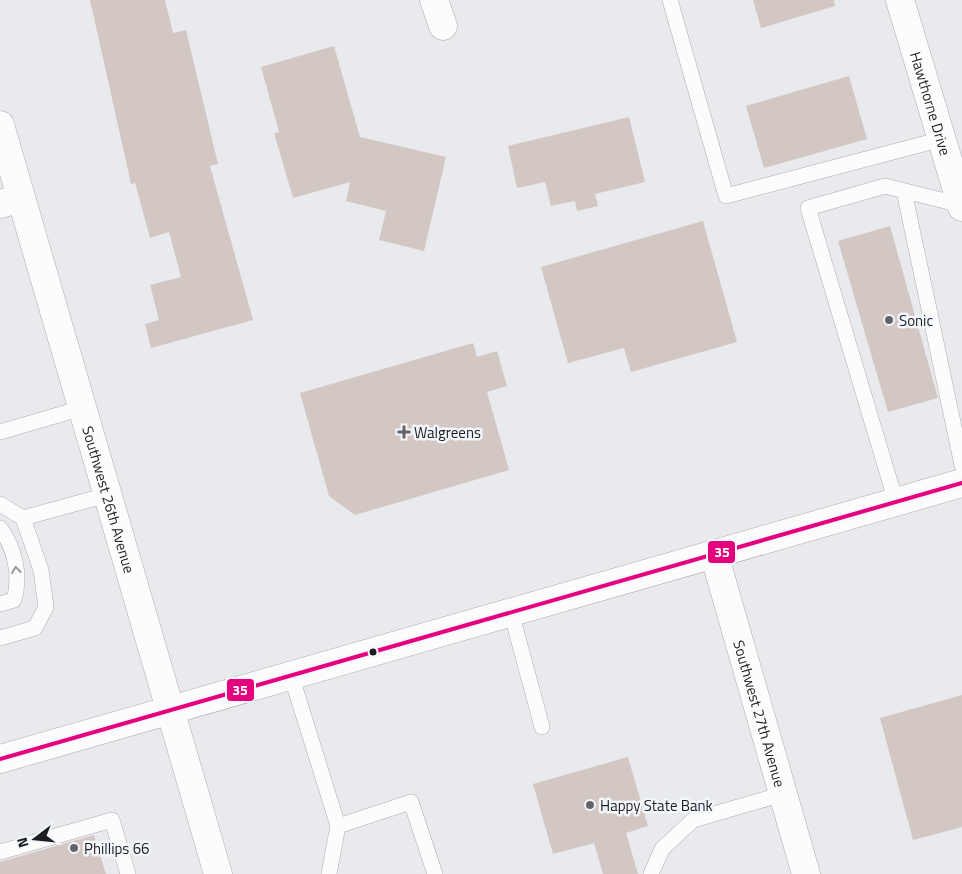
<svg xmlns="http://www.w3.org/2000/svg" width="962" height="874" font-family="'Titillium Web',sans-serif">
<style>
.building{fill:#d3c7c3}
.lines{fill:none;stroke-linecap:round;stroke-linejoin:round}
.lane-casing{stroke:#aaacaf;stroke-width:16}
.street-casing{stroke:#aaacaf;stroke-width:29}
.secondary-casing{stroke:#aaacaf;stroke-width:29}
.lane{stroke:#fcfcfc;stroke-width:15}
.street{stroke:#fcfcfc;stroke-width:28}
.secondary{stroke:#fcfcfc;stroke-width:28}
.bus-1-casing{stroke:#f3f6fd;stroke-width:8}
.bus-1{stroke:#e5007d;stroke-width:4}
.oneway{stroke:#989899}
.poi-dot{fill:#646568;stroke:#f3f6fd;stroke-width:2}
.bus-dot{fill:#1d1e20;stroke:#f3f6fd;stroke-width:2}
.labels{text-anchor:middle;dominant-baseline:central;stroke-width:5;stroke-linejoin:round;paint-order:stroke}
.street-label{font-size:15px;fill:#1d1e20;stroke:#f3f6fd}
.poi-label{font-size:15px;fill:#1d1e20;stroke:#f3f6fd;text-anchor:start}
.line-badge{stroke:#f3f6fd;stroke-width:2}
.badge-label{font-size:14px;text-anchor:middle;font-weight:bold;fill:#fff}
</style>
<rect width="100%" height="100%" fill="#e8eaee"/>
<path class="building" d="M 90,0 L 165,0 L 173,33 L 186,30 L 218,164 L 210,166 L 253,320 L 151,348 L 145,324 L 159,320 L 150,285 L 181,277 L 169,232 L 150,238 L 135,183 L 131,184 Z
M 753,0 L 834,0 L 835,6 L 761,28 Z
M 334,46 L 360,137 L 446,157 L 424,251 L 379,240 L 386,211 L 346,201 L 350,182 L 293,198 L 274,133 L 279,132 L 261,67 Z
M 849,76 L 867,139 L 764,168 L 746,106 Z
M 629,117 L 645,182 L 595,194 L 598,206 L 577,211 L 575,201 L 551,206 L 545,182 L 517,188 L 508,146 Z
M 703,221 L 737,342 L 631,372 L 624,348 L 568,363 L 541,267 Z
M 890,226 L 938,398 L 888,412 L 838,241 Z
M 473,343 L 477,357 L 497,351 L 507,386 L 487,392 L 509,470 L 355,515 L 329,496 L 300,393 Z
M 962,695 L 962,827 L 913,840 L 880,718 Z
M 628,757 L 648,826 L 626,833 L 638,874 L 603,874 L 594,843 L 553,854 L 533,784 Z
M 94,835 L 106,874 L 0,874 L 0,862 Z"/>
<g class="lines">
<g class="lane-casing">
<path id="lane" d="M 670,0 L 726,196 L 942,139
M 904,191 L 962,465
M 0,432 L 82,408
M 896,502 L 808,208 L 885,186 L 961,205
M 0,504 L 23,518 L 107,495
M 0,528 C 15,548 21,576 14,600 L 0,604
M 511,612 L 542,727
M 0,638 L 35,628 L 46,607 L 41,570 L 23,518
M 291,675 L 338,826 L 411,802 L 435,874
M 0,852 L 112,820 L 128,874
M 329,874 L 338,826
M 651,874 L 662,849 L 693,820 L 783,794"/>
</g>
<g class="street-casing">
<g id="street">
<path d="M 434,0 L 443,26"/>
<path id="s1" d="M 900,0 L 962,207"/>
<path d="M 0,204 L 21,198"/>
<path id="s2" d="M 714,554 L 806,874"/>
</g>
</g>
<g class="secondary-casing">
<g id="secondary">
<path id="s3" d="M 0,125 L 218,874"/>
<path d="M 0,759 L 962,483"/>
</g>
</g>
<use href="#lane" class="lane"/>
<use href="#street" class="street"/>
<use href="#secondary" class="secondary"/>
<g class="bus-1-casing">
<path id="bus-1" d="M 0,759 L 962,483"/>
</g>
<use href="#bus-1" class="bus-1"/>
</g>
<defs><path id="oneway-chevron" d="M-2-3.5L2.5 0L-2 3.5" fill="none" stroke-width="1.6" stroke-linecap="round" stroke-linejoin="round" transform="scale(1.25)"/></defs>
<use class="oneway" href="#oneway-chevron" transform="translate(16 570) rotate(-97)"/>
<g class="poi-dot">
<circle cx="889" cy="320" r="5"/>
<path d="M401.5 424.5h5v5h5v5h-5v5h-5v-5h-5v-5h5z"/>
<circle cx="590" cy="805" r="5"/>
<circle cx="74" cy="848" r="5"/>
</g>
<circle class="bus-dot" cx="373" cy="652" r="4.5"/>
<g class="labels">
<g class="street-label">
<text stroke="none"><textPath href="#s1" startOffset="108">Hawthorne Drive</textPath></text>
<text stroke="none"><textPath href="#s3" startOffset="390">Southwest 26th Avenue</textPath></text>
<text stroke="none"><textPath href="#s2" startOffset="166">Southwest 27th Avenue</textPath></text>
</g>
<g class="poi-label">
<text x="899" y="320">Sonic</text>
<text x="414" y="432">Walgreens</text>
<text x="600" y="805">Happy State Bank</text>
<text x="84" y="848">Phillips 66</text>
</g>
</g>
<g class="line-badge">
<rect x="707" y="540" width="29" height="24" rx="5" fill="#e5007d"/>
<rect x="226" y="678" width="29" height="24" rx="5" fill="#e5007d"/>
</g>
<g class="badge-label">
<text x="722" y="557">35</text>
<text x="240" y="695">35</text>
</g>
<g transform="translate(35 839) rotate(254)" stroke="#f3f6fd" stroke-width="4" paint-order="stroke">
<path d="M0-4L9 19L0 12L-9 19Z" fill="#1d1e20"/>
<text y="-8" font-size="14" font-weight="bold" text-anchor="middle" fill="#1d1e20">N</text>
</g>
</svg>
